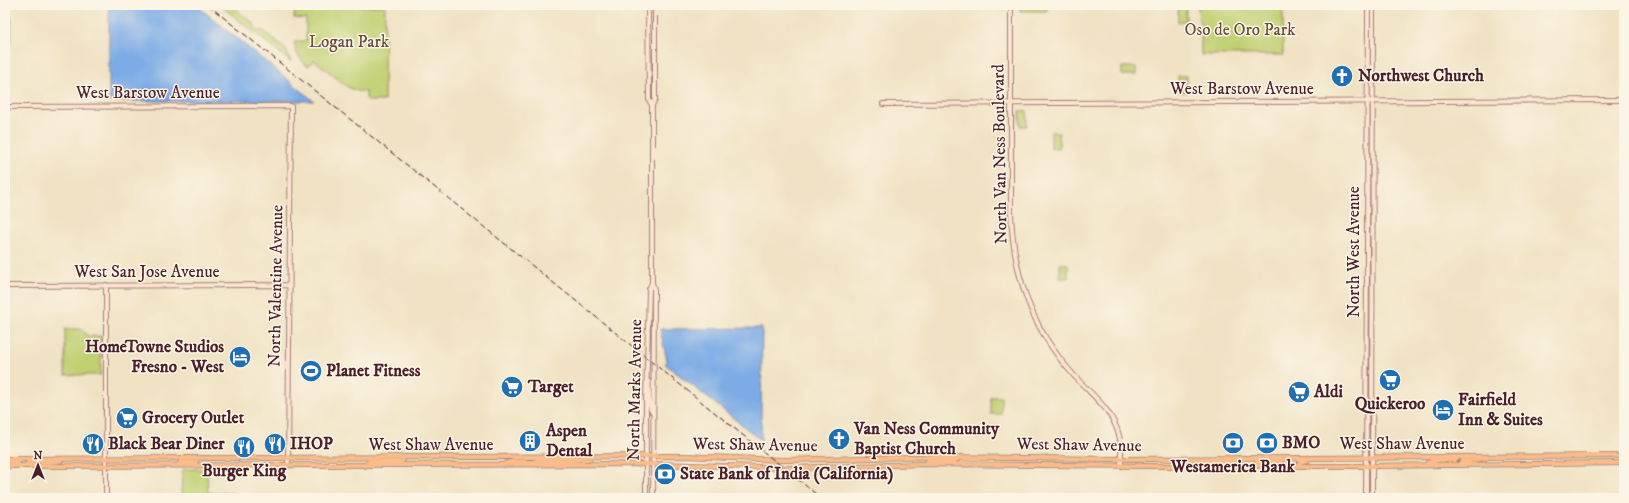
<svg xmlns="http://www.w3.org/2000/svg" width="1629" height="503" font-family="'IM FELL DW Pica',serif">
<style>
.green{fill:#c0cf71;stroke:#85774e}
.water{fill:#7babe6;stroke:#626588}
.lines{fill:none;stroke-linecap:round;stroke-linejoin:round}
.secondary-casing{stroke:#9d8077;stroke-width:6}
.primary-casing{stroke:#9d8077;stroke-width:6}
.secondary{stroke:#fde4d0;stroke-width:4}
.primary{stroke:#f9bc8a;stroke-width:4.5}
.rail{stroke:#4a1f2b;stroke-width:1;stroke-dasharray:6 3;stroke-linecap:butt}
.labels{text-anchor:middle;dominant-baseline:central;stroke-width:3;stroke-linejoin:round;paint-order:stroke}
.park-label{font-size:17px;fill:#684b3c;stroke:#fcf5e5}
.poi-label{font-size:17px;font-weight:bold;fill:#4a1f2b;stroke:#fcf5e5;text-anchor:start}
.street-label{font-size:17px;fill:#4a1f2b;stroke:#fcf5e5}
</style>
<rect width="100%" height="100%" fill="#fcf5e5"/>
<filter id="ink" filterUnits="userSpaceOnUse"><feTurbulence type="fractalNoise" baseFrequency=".025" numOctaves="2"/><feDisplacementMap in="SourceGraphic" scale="8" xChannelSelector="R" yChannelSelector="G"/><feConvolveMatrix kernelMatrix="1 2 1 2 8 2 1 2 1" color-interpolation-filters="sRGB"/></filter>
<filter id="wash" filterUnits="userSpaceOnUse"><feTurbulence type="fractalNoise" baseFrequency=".012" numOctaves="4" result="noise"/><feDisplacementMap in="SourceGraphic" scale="16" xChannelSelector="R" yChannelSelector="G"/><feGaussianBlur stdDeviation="0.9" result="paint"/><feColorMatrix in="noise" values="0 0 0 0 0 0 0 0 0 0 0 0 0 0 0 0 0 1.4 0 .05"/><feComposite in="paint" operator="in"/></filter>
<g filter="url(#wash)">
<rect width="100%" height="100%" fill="#f0e2c3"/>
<path class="green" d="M 220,5 L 231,5 L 254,24 L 257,31 L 264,31 L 286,50 L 291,62 Z
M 1020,5 L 1047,5 L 1047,11 L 1020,11 Z
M 1197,5 L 1283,5 L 1283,55 L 1201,55 L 1201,25 C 1197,19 1200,11 1197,5 Z
M 295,6 L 385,6 L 384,101 L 368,101 L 366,98 L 366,92 L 357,91 L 349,88 L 314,60 L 310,65 L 307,66 C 300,59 295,53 294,43 L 297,41 L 306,41 L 306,19 L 294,18 Z
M 1178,6 L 1186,6 L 1186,22 L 1178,22 Z
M 5,17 L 11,17 L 11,42 L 5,42 Z
M 1122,67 L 1136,67 L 1136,75 L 1122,75 Z
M 1178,76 L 1187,76 L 1187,92 L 1178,92 Z
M 1020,111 L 1027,111 L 1027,126 L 1020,126 Z
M 1051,132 L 1059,132 L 1059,148 L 1051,148 Z
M 1060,264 L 1068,264 L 1068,278 L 1060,278 Z
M 65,329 L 81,329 L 88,336 L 101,336 L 101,375 L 65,375 Z
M 991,397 L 1001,397 L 1001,414 L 991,414 Z
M 184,469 L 207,469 L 208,493 L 233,493 L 233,498 L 181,498 L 182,472 Z"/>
<path class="water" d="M 109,5 L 196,5 L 314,101 L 109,101 Z
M 762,328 L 761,440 L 665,364 L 667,361 L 660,329 Z"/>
</g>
<g filter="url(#ink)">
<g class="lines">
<g class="secondary-casing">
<path id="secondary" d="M 648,5 L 649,100 L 652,105
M 1011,5 L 1011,214 C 1013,262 1025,309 1053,349 C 1062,362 1072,374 1082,384 C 1098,400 1113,413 1119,435 C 1122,445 1121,456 1121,466
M 883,104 L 1624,100
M 5,107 L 291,106 L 288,465
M 652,283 L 654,289 L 653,498
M 5,286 L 289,285
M 648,381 C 650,390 647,404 652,412
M 106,498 L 106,285
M 646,498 L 646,400 L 649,289 L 652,283 L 652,105 L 655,100 L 655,5
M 1366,498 L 1368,5
M 1372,498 L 1373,5"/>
</g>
<g class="primary-casing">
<path id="primary" d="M 5,459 L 684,456 L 784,460 L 917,457 L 1126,459 L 1624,456
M 5,462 L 18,462 L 21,459
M 1428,463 L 1437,460 L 1455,460 L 1459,457
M 925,464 L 930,460 L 955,460 L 961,457
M 1460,464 L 1463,461 L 1486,458
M 26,465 C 34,457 51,464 61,460
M 178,465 L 181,462 L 195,462 L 199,458
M 504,465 C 514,456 533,468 541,458
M 539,465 L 543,461 L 589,459
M 1193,465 L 1196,462 L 1212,461 L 1216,458
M 1215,465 L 1218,462 L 1239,461 L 1243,458
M 1255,465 L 1257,462 L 1277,461 L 1284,459
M 1298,465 L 1301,461 L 1308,460 L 1309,458
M 5,466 L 657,464 L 791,468 L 925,464 L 1154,466 L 1366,466 L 1624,463
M 365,466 L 370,461 L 397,461 L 403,460"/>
</g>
<use href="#secondary" class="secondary"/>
<use href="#primary" class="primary"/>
<path class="rail" d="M 208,5 L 821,498"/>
</g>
</g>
<defs>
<g id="church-disc" transform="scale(1.15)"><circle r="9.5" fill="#1f6fb2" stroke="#fcf5e5"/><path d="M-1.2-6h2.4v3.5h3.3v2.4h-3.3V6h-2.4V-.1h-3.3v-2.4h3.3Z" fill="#fff"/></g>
<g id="hotel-disc" transform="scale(1.15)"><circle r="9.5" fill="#1f6fb2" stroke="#fcf5e5"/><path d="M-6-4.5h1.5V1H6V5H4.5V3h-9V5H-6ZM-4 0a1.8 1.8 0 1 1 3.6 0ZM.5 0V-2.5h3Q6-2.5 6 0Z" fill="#fff"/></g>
<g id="stadium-disc" transform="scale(1.15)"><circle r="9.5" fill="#1f6fb2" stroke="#fcf5e5"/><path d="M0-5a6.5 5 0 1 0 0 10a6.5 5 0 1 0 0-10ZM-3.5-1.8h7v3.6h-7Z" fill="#fff"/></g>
<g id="supermarket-disc" transform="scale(1.15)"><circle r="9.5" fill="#1f6fb2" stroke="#fcf5e5"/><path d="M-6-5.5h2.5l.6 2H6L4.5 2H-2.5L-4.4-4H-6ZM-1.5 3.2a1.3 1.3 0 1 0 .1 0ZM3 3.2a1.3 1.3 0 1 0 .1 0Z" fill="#fff"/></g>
<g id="building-disc" transform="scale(1.15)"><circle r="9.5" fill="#1f6fb2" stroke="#fcf5e5"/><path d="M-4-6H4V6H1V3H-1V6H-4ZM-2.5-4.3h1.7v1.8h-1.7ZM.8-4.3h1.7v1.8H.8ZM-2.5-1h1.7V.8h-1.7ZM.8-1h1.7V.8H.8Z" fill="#fff"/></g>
<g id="bank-disc" transform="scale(1.15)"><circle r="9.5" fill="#1f6fb2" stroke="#fcf5e5"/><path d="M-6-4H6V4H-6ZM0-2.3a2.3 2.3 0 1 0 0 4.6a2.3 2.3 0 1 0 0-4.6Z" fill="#fff"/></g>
<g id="restaurant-disc" transform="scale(1.15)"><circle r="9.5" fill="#1f6fb2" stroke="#fcf5e5"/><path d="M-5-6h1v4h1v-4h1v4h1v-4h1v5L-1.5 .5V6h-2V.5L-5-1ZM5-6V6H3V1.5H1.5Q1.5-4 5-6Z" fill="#fff"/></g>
</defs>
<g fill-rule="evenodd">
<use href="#church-disc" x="1342" y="76"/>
<use href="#hotel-disc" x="240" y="357"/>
<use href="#stadium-disc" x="311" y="371"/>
<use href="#supermarket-disc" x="1390" y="380"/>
<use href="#supermarket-disc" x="512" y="387"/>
<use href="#supermarket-disc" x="1299" y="392"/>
<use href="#hotel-disc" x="1443" y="410"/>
<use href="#supermarket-disc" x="127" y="418"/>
<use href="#church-disc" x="839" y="439"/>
<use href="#building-disc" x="530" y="441"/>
<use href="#bank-disc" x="1233" y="443"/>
<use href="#bank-disc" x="1267" y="443"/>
<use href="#restaurant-disc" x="93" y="444"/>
<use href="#restaurant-disc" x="275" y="444"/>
<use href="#restaurant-disc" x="244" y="447"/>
<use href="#bank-disc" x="665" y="474"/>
</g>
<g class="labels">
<g class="park-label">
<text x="1240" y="30">Oso de Oro Park</text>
<text x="349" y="42">Logan Park</text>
</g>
<g class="poi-label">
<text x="1358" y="76">Northwest Church</text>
<text x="224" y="347" text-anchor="end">HomeTowne Studios<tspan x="224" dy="20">Fresno - West</tspan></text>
<text x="326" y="371">Planet Fitness</text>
<text x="528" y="387">Target</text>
<text x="1314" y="392">Aldi</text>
<text x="1458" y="400">Fairfield<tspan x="1458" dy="20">Inn &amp; Suites</tspan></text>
<text x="1390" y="404" text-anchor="middle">Quickeroo</text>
<text x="142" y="418">Grocery Outlet</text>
<text x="854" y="429">Van Ness Community<tspan x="854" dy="20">Baptist Church</tspan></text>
<text x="546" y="431">Aspen<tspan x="546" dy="20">Dental</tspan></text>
<text x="1282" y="443">BMO</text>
<text x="108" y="444">Black Bear Diner</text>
<text x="290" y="444">IHOP</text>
<text x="1233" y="467" text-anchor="middle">Westamerica Bank</text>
<text x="244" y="471" text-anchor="middle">Burger King</text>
<text x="680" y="474">State Bank of India (California)</text>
</g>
<g class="street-label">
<text x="1242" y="89">West Barstow Avenue</text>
<text x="148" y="93">West Barstow Avenue</text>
<text transform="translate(1000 154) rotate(-91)">North Van Ness Boulevard</text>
<text transform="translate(1354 252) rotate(-90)">North West Avenue</text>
<text x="147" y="272">West San Jose Avenue</text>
<text transform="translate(276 286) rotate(-89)">North Valentine Avenue</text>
<text transform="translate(635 390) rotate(-89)">North Marks Avenue</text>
<text x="1402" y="444">West Shaw Avenue</text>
<text x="431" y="445">West Shaw Avenue</text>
<text transform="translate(755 445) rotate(1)">West Shaw Avenue</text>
<text transform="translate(1079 445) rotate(1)">West Shaw Avenue</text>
</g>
</g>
<rect width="1629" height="503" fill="none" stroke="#fcf5e5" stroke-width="20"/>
<g transform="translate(38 465)" stroke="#fcf5e5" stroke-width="3" paint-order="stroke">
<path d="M0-3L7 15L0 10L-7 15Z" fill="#4a1f2b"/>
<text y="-6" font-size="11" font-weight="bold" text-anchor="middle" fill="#4a1f2b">N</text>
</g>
</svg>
